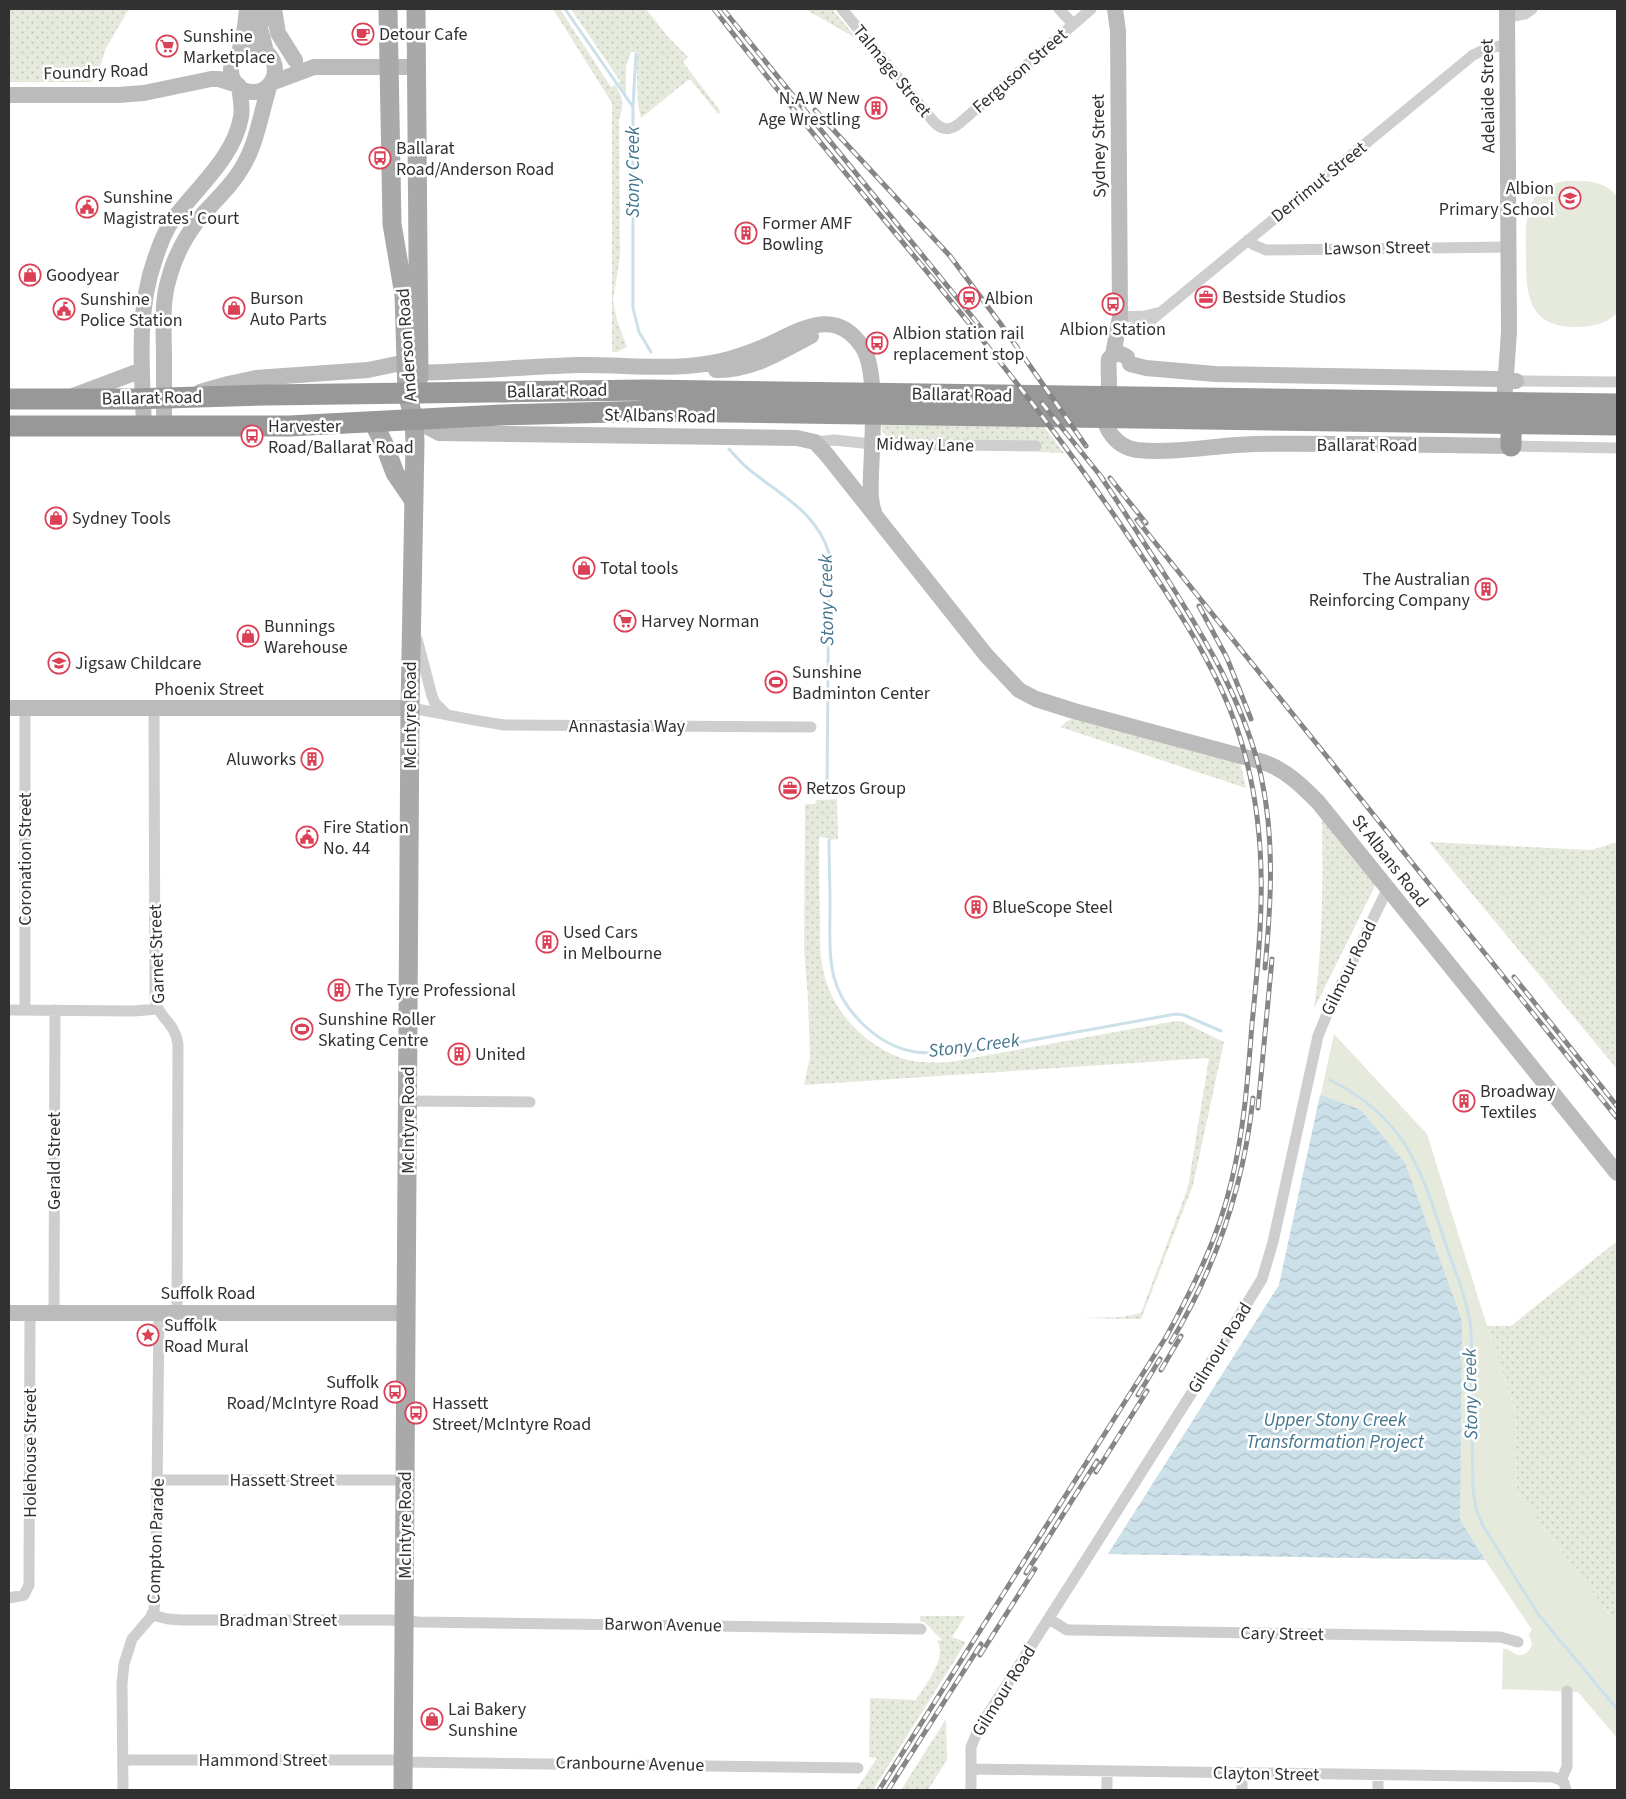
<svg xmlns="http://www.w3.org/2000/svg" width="1626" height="1799" font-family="'Source Sans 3',sans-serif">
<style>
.grass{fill:url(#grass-dots)}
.park{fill:#e5eadd}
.water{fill:url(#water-waves)}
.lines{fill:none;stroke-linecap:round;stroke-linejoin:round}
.stream{stroke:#cbe0e9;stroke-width:3}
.street{stroke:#cecece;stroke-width:11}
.secondary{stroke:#bbb;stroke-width:16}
.primary{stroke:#a9a9a9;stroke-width:19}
.highway{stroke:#989898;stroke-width:21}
.rail-casing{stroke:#868686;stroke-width:5}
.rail{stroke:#fff;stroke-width:3;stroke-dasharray:9;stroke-linecap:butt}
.labels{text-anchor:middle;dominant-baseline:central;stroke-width:5;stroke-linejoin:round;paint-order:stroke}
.poi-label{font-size:18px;fill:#313131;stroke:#fff;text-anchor:start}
.street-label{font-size:18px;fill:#313131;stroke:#fff}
.water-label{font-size:19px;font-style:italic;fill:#43768e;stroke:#fff}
</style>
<defs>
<pattern id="grass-dots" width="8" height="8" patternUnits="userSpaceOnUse" patternTransform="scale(1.25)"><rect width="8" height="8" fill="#e5eadd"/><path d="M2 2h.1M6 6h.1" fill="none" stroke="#c5c9be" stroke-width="1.8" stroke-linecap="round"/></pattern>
<pattern id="water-waves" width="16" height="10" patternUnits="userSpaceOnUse" patternTransform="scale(1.25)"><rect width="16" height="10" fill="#cbe0e9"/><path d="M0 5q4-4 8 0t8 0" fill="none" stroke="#afc1c8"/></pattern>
</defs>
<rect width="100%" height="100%" fill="#fff"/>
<path class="grass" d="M 9,9 L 129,9 L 106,48 L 96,79 L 90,82 L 9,82 Z
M 553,9 L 560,9 L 611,87 L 615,85 C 624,100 624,104 619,120 L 620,256 L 613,301 L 617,320 L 627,347 L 617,352 L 612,352 L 612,103 Z
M 571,9 L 646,9 L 669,38 L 688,57 L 683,62 L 721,112 L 718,114 L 691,80 L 688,80 L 641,118 L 638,105 L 636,52 L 631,52 L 626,66 L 626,96 L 618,83 L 620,81 Z
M 805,9 L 832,9 L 857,39 Z
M 880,422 L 1041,423 L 1064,453 L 1038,452 L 1038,447 L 888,439 L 882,431 Z
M 1074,718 L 1240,761 L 1246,788 L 1060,727 L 1066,722 Z
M 837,799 L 838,839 L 829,840 L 829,838 L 819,837 C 819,862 819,888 820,913 C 820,934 819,954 824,974 C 833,1012 865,1045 901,1058 C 917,1063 934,1063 950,1062 L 1176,1021 L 1183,1022 L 1224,1042 L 1193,1185 L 1141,1319 L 1082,1318 L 1122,1317 L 1141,1313 L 1188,1187 L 1209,1058 L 804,1085 L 810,1057 L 808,999 L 804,948 L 805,804 L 815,804 L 816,800 Z
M 1322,818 L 1376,884 L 1314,1009 C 1323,946 1323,882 1322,818 Z
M 1429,842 L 1591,850 L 1617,842 L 1617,1069 Z
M 1617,1241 L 1617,1625 L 1517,1492 L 1515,1410 L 1487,1326 L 1511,1326 Z
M 920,1616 L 965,1616 L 952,1637 L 966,1642 L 873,1790 L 856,1790 L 877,1758 L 869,1757 L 870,1698 L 916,1700 C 925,1686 948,1657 937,1641 L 942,1640 L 924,1622 L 920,1621 Z
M 946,1719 L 947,1760 L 928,1790 L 901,1790 Z"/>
<path class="park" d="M 1567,181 C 1587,181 1603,180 1617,196 L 1617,313 C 1606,324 1594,326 1579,327 C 1527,328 1526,295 1526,254 C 1525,221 1524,186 1567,181 Z
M 1334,1034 L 1427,1134 L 1487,1326 L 1515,1410 L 1517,1492 L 1617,1625 L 1617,1738 L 1578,1692 L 1502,1689 L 1503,1649 L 1507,1649 L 1517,1655 C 1524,1656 1529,1652 1532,1645 L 1529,1634 L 1532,1630 L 1485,1560 L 1108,1554 L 1279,1285 Z"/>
<path class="water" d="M 1320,1095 L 1361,1110 L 1405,1163 L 1462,1321 L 1460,1520 L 1485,1560 L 1108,1554 L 1279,1285 Z"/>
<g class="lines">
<path class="stream" d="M 565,9 L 633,107 L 633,308 L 639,332 L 651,352
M 633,106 L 636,54
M 729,449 C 736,457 743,465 751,471 C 781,495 817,513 829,553 L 827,792
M 829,840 C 829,861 830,883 830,905 C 830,956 825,990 866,1027 C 898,1056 926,1055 966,1052 L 1176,1014 L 1184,1015 L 1221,1031
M 1330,1080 C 1407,1118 1421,1170 1446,1245 C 1454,1269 1465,1293 1469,1317 C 1473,1334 1471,1354 1471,1371 C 1472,1410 1472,1449 1473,1489 L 1476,1509 L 1482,1524 L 1538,1614 L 1617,1709"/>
<path class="street" d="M 842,9 L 933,121 C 942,131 951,131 961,122 L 1091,9
M 1059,9 L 1073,24
M 1507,17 L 1525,14 L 1532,9
M 1248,240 L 1254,245 L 1266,250 L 1509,247
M 1120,317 L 1145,316 L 1157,313
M 1128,330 L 1149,322 L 1473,55 L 1488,48 L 1507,45
M 1516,381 L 1617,382
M 815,442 L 834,440 L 872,444 L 1036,446
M 1511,446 L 1617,448
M 417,639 L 432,696 L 435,703 L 445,713
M 410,708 C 442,713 474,721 506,725 L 811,727
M 154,709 L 155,999 C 158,1018 175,1022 178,1044 L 177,1313
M 9,1010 L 134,1011 L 157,1009
M 25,1010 L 25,708
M 407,1101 L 530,1102
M 54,1313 L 55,1010
M 158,1480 L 405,1480
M 9,1598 L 24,1595 L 29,1585 L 30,1313
M 152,1615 L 168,1619 L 182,1620 L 390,1620 L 419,1622 L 921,1629
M 1049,1619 L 1067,1630 L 1073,1630 L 1500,1637 L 1518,1642
M 123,1760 L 403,1760
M 403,1762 L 858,1768
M 971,1769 L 1552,1777 L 1561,1780
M 123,1790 L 122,1684 L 124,1664 L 132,1639 L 150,1618 L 154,1610 L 156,1585 L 159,1313
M 971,1790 L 971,1747 L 978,1730 L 1198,1383 L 1262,1279 L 1273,1242 L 1318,1036 L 1329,1009 L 1387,890
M 1107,1790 L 1107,1771
M 1242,1790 L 1242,1773
M 1378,1790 L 1378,1775
M 1566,1790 L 1564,1783 L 1561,1780 L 1567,1767 L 1567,1691"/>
<path class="secondary" d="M 263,9 L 260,28 L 266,52
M 274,9 L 278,33 L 295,60
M231 70a22 22 0 1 1 44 0a22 22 0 1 1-44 0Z
M 239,53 L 245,27 L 247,9
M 271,83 L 314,67 L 417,67
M 9,95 L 118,95 L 144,93 L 211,79 L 219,79 L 238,85
M 1113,355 L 1120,317 L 1118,31 L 1115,9
M 1127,357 L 1119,353 C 1115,354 1112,355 1109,359 C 1108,362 1109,379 1109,385 C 1108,392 1104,399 1104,407 C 1102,428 1116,447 1137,450 C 1173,454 1217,445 1254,444 C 1339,443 1425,445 1511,446
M 1130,364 L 1146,368 L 1215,374 L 1499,379 L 1516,381
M 716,370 C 752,371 780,352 811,336
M 408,373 C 465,372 521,367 578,365 C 625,364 674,372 721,361 C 738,357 754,351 770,344 C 804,328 837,307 863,348 C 878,371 872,444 871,474 C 871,487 869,499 874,512
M 200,392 L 228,384 L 256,378 L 368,370 L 406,362 L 418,361
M 73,396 L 142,370
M 1507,412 L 1504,403 L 1509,332 L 1507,9
M 414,420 L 439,433 L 797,438 L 815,442 L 827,455 L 986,655 L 1019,690 L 1036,699 L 1074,711 L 1263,762 C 1286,770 1301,785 1318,802 L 1617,1173
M 144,426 C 142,371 136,312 155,259 C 159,247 165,231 172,221 C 196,188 234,158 241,117 C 243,107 240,96 239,86
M 164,426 C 164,403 164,380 164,357 C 164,331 161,303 169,278 C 175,255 188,232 203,214 C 215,201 228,189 238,174 C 257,147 260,115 270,84
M 9,708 L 410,708
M 9,1313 L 407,1313"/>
<path class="primary" d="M 388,9 L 392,224 L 404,295 L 407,393 L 414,420 L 415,442 L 410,708 L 403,1790
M 416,9 L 419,377
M 373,422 L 384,444 L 395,473 L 414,501"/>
<path class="highway" d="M 9,399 L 133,399 L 266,395 L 646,390 L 1617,404
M 9,426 L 289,426 L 501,415 L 655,411 L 1617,425
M 1511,446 L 1511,423"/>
<g class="rail-casing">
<path id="rail" d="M 714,9 C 850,187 1004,351 1129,537 C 1172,601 1220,669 1242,744 C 1270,839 1262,927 1252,1024 C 1248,1077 1244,1131 1231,1183 C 1218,1238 1193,1288 1166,1337 L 879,1790
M 723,9 L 987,335
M 815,110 L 950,256 L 1000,323 L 1086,446
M 1042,403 L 1103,479
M 1099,474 C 1121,506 1142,540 1163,572 C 1204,637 1244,701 1261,776 C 1275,840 1271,904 1265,968
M 1110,478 L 1146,523
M 1137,520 L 1617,1118
M 1199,606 L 1227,658 L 1251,719
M 1514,977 L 1617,1106
M 1258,1108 L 1272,959
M 1171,1342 C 1216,1267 1244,1185 1253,1098
M 1161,1370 L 1181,1336
M 1138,1395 L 1160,1359
M 1096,1472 L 1147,1391
M 1026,1573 L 1097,1461
M 980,1655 L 1035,1569
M 888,1790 L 981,1644"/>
</g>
<use href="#rail" class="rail"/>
</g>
<defs>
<g id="cafe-ring" transform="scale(1.125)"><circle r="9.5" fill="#fff" stroke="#da4156" stroke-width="1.5"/><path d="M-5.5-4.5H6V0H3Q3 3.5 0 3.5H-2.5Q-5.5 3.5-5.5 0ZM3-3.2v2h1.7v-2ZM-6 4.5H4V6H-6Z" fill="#da4156"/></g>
<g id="supermarket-ring" transform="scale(1.125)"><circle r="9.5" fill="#fff" stroke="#da4156" stroke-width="1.5"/><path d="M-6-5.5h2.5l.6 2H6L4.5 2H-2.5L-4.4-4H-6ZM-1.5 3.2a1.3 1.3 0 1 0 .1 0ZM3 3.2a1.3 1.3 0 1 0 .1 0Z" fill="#da4156"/></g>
<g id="building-ring" transform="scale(1.125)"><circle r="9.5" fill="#fff" stroke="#da4156" stroke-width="1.5"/><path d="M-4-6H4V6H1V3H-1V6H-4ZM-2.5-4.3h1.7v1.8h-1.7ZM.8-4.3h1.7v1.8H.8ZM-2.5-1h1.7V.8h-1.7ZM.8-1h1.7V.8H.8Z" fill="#da4156"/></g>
<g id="bus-ring" transform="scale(1.125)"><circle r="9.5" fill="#fff" stroke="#da4156" stroke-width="1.5"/><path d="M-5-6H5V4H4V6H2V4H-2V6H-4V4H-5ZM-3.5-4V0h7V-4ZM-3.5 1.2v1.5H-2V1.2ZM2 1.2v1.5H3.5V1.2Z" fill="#da4156"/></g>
<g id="school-ring" transform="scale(1.125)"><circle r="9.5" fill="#fff" stroke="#da4156" stroke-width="1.5"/><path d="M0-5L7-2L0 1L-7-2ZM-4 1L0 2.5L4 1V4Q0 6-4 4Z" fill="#da4156"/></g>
<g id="civic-ring" transform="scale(1.125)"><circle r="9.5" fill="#fff" stroke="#da4156" stroke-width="1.5"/><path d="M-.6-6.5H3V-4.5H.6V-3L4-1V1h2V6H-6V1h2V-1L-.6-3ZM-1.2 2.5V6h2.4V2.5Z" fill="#da4156"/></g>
<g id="shop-ring" transform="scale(1.125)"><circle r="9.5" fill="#fff" stroke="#da4156" stroke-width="1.5"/><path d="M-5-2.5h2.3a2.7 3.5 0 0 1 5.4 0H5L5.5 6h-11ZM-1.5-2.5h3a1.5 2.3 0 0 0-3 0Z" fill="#da4156"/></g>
<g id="office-ring" transform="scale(1.125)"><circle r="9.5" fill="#fff" stroke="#da4156" stroke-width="1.5"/><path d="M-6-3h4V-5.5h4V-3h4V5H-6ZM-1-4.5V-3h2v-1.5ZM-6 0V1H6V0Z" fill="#da4156"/></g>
<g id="station-ring" transform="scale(1.125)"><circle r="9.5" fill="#fff" stroke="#da4156" stroke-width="1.5"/><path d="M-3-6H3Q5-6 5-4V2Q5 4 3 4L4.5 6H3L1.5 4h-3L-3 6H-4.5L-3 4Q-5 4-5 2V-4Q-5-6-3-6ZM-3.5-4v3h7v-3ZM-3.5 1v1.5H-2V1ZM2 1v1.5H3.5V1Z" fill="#da4156"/></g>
<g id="stadium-ring" transform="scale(1.125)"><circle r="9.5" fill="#fff" stroke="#da4156" stroke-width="1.5"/><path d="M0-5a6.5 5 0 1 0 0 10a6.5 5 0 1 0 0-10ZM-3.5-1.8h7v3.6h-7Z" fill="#da4156"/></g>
<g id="sight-ring" transform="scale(1.125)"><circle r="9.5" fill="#fff" stroke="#da4156" stroke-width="1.5"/><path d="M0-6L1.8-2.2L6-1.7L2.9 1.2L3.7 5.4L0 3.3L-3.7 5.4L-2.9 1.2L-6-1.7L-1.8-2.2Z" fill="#da4156"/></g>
</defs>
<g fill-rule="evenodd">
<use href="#cafe-ring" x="363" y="34"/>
<use href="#supermarket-ring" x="167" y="46"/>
<use href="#building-ring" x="876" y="108"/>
<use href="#bus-ring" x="380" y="158"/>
<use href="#school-ring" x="1570" y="198"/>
<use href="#civic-ring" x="87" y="207"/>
<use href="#building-ring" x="746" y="233"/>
<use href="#shop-ring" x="30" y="275"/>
<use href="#office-ring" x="1206" y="297"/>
<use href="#station-ring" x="969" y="298"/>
<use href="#bus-ring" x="1113" y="304"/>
<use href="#shop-ring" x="234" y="308"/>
<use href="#civic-ring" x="64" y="309"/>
<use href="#bus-ring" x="877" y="343"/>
<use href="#bus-ring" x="252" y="436"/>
<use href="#shop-ring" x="56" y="518"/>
<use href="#shop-ring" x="584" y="568"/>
<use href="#building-ring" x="1486" y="589"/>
<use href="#supermarket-ring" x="625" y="621"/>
<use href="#shop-ring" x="248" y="636"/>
<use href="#school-ring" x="59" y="663"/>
<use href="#stadium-ring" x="776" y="682"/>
<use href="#building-ring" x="312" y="759"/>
<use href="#office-ring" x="790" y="788"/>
<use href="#civic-ring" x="307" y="837"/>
<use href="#building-ring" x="976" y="907"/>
<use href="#building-ring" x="547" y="942"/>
<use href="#building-ring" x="339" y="990"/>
<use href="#stadium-ring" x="302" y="1029"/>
<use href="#building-ring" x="459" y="1054"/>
<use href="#building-ring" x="1464" y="1101"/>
<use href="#sight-ring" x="148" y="1335"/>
<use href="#bus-ring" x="395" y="1392"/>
<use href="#bus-ring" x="416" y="1413"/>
<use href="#shop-ring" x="432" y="1719"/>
</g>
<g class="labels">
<g class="poi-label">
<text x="379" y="34">Detour Cafe</text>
<text x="183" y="36">Sunshine<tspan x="183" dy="21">Marketplace</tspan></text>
<text x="860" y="98" text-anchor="end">N.A.W New<tspan x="860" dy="21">Age Wrestling</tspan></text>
<text x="396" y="148">Ballarat<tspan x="396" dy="21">Road/Anderson Road</tspan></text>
<text x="1554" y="188" text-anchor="end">Albion<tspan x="1554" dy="21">Primary School</tspan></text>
<text x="103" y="197">Sunshine<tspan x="103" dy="21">Magistrates' Court</tspan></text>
<text x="762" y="223">Former AMF<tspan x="762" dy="21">Bowling</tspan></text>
<text x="46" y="275">Goodyear</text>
<text x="1222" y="297">Bestside Studios</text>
<text x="250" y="298">Burson<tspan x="250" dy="21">Auto Parts</tspan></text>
<text x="985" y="298">Albion</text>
<text x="80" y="299">Sunshine<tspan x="80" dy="21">Police Station</tspan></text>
<text x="1113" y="329" text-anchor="middle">Albion Station</text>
<text x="893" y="333">Albion station rail<tspan x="893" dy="21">replacement stop</tspan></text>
<text x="268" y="426">Harvester<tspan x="268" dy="21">Road/Ballarat Road</tspan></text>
<text x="72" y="518">Sydney Tools</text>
<text x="600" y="568">Total tools</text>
<text x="1470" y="579" text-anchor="end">The Australian<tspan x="1470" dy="21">Reinforcing Company</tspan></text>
<text x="641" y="621">Harvey Norman</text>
<text x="264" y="626">Bunnings<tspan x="264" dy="21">Warehouse</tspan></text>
<text x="75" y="663">Jigsaw Childcare</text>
<text x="792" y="672">Sunshine<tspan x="792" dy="21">Badminton Center</tspan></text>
<text x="296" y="759" text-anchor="end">Aluworks</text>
<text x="806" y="788">Retzos Group</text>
<text x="323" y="827">Fire Station<tspan x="323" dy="21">No. 44</tspan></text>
<text x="992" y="907">BlueScope Steel</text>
<text x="563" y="932">Used Cars<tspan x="563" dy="21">in Melbourne</tspan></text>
<text x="355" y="990">The Tyre Professional</text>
<text x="318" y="1019">Sunshine Roller<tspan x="318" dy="21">Skating Centre</tspan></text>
<text x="475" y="1054">United</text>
<text x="1480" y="1091">Broadway<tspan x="1480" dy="21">Textiles</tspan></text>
<text x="164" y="1325">Suffolk<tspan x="164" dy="21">Road Mural</tspan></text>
<text x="379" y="1382" text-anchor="end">Suffolk<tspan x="379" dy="21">Road/McIntyre Road</tspan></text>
<text x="432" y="1403">Hassett<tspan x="432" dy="21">Street/McIntyre Road</tspan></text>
<text x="448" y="1709">Lai Bakery<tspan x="448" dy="21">Sunshine</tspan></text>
</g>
<g class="street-label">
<text transform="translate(892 71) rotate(51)">Talmage Street</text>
<text transform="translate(1020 71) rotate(-41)">Ferguson Street</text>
<text transform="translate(96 72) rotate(-2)">Foundry Road</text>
<text transform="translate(1488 96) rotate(-91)">Adelaide Street</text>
<text transform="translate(1099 146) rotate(-91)">Sydney Street</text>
<text transform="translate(1319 182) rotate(-39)">Derrimut Street</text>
<text transform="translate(1377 248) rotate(-1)">Lawson Street</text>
<text transform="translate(407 345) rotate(-94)">Anderson Road</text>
<text transform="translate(557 391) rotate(-1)">Ballarat Road</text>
<text transform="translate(962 395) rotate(1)">Ballarat Road</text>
<text transform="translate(152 398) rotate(-1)">Ballarat Road</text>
<text transform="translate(660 416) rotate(1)">St Albans Road</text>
<text transform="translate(925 445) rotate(1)">Midway Lane</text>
<text x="1367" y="445">Ballarat Road</text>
<text x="209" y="689">Phoenix Street</text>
<text transform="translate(410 715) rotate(-90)">McIntyre Road</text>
<text x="627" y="726">Annastasia Way</text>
<text transform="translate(25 859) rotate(-90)">Coronation Street</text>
<text transform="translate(1390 861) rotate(52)">St Albans Road</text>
<text transform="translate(157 954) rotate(-92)">Garnet Street</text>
<text transform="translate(1349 968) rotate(-64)">Gilmour Road</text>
<text transform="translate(408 1120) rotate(-90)">McIntyre Road</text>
<text transform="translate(54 1161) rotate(-90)">Gerald Street</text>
<text x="208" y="1293">Suffolk Road</text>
<text transform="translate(1220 1348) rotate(-58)">Gilmour Road</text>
<text transform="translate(30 1453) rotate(-90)">Holehouse Street</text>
<text x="282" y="1480">Hassett Street</text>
<text transform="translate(405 1525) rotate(-90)">McIntyre Road</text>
<text transform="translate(156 1541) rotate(-88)">Compton Parade</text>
<text x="278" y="1620">Bradman Street</text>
<text transform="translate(663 1625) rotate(1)">Barwon Avenue</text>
<text transform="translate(1282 1634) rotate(1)">Cary Street</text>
<text transform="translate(1004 1691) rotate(-58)">Gilmour Road</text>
<text x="263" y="1760">Hammond Street</text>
<text transform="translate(630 1764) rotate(1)">Cranbourne Avenue</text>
<text transform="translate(1266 1774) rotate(1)">Clayton Street</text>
</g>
<g class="water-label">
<text transform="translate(633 172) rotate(-90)">Stony Creek</text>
<text transform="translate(827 600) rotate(-91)">Stony Creek</text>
<text transform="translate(974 1046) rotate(-7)">Stony Creek</text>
<text transform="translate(1471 1394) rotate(-91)">Stony Creek</text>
<text x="1335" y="1420">Upper Stony Creek<tspan x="1335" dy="22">Transformation Project</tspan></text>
</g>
</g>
<rect width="1626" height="1799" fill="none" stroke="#313131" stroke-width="20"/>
</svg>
